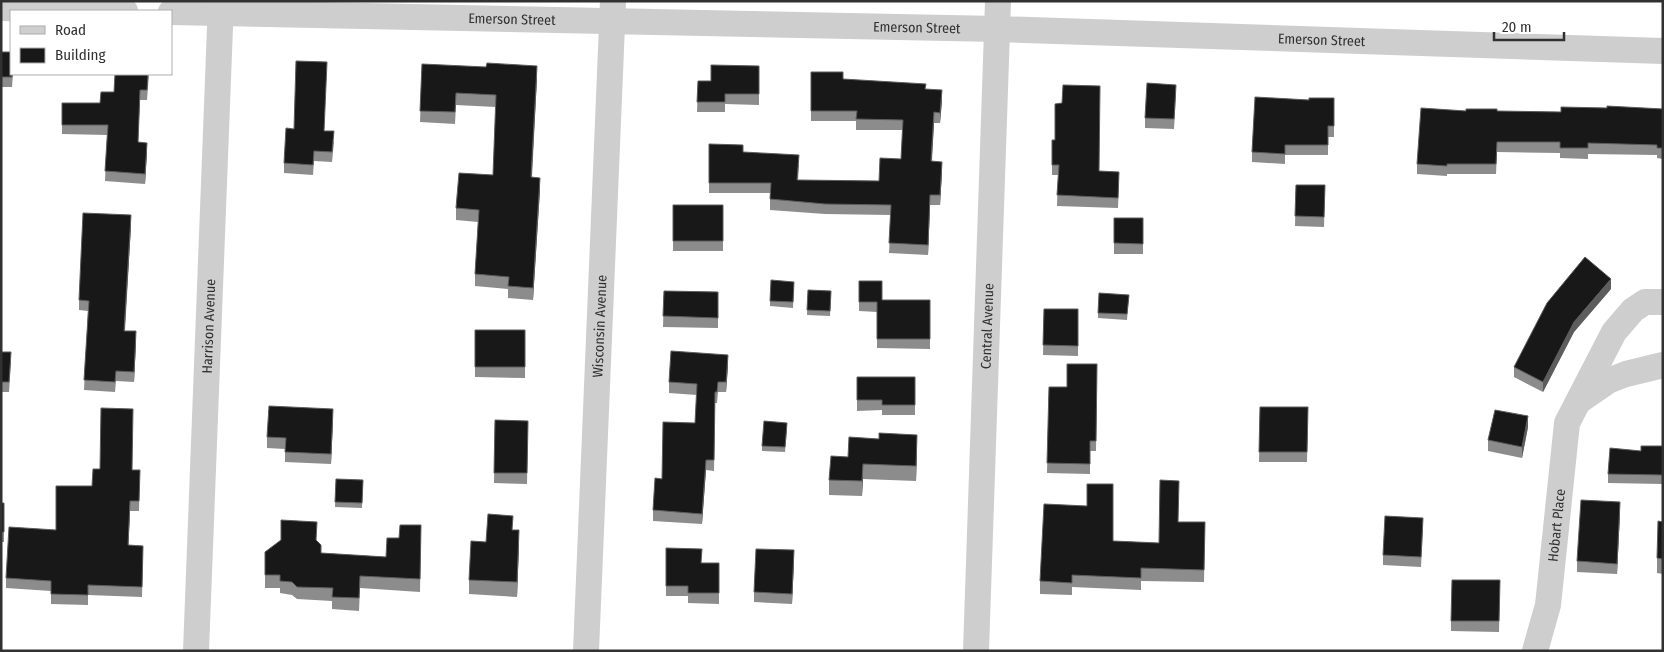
<svg xmlns="http://www.w3.org/2000/svg" width="1664" height="652" font-family="'Fira Sans Condensed',sans-serif">
<style>
.lines{fill:none;stroke-linecap:round;stroke-linejoin:round}
.street{stroke:#cecece;stroke-width:26}
.wall{fill:#8c8c8c}
.shaded-wall{fill:#5d5d5d}
.building{fill:#181818;stroke:#5d5d5d}
.labels{text-anchor:middle;dominant-baseline:central;stroke-width:5;stroke-linejoin:round;paint-order:stroke}
.street-label{font-size:14px;fill:#313131;stroke:#fff}
</style>
<rect width="100%" height="100%" fill="#fff"/>
<g class="lines">
<g class="street">
<path d="M 1,8 L 125,11"/>
<path id="s1" d="M 171,12 L 997,29 L 1663,51"/>
<path d="M 1579,401 L 1608,381 L 1626,374 L 1663,365"/>
<path id="s2" d="M 196,651 L 221,1"/>
<path id="s3" d="M 586,651 L 613,1"/>
<path id="s4" d="M 976,651 L 998,1"/>
<path id="s5" d="M 1535,651 L 1548,605 L 1567,423 L 1614,332 L 1633,310 L 1645,302 L 1663,302"/>
</g>
</g>
<path class="wall" d="M 1,52 L 13,74 L 12,87 L 1,87 Z
M 422,64 L 537,78 L 532,177 L 540,190 L 533,300 L 508,298 L 508,289 L 475,286 L 475,274 L 478,222 L 456,220 L 456,208 L 493,175 L 496,107 L 456,105 L 455,124 L 420,122 Z
M 759,66 L 759,105 L 725,104 L 725,112 L 697,112 L 698,81 L 711,81 Z
M 811,72 L 843,79 L 926,89 L 942,101 L 940,123 L 934,123 L 932,161 L 942,172 L 940,205 L 930,205 L 928,255 L 889,253 L 891,215 L 825,214 L 770,210 L 770,193 L 709,193 L 709,144 L 799,165 L 798,180 L 879,181 L 901,159 L 903,130 L 856,130 L 856,121 L 811,121 Z
M 115,74 L 149,74 L 147,100 L 140,100 L 138,142 L 147,152 L 145,184 L 105,181 L 107,135 L 62,134 L 62,103 L 100,103 L 114,92 Z
M 1176,95 L 1174,129 L 1145,128 L 1145,118 Z
M 1334,98 L 1334,137 L 1328,137 L 1328,155 L 1285,155 L 1285,164 L 1252,162 L 1252,152 L 1309,100 Z
M 1663,109 L 1663,159 L 1657,158 L 1657,155 L 1588,154 L 1588,159 L 1560,158 L 1560,153 L 1497,152 L 1496,174 L 1447,174 L 1447,176 L 1417,174 L 1417,164 L 1466,111 L 1561,112 Z
M 325,131 L 334,142 L 332,162 L 314,161 L 313,175 L 284,173 L 284,163 Z
M 1052,140 L 1099,171 L 1119,182 L 1118,208 L 1057,206 L 1058,175 L 1052,175 Z
M 1296,185 L 1325,185 L 1324,227 L 1295,226 Z
M 673,205 L 723,205 L 723,251 L 673,251 Z
M 1114,218 L 1143,218 L 1143,254 L 1114,254 Z
M 131,226 L 125,331 L 136,342 L 134,382 L 116,381 L 115,392 L 84,390 L 88,311 L 79,310 L 79,300 Z
M 859,281 L 882,300 L 930,300 L 930,349 L 877,348 L 877,312 L 859,311 Z
M 794,287 L 793,308 L 770,306 L 770,301 Z
M 1611,289 L 1574,332 L 1543,392 L 1514,377 L 1514,367 Z
M 808,290 L 831,291 L 830,316 L 807,315 Z
M 664,291 L 718,292 L 718,328 L 663,327 Z
M 1129,295 L 1127,320 L 1098,318 L 1098,313 Z
M 1044,309 L 1078,309 L 1078,356 L 1043,355 Z
M 475,330 L 525,330 L 525,378 L 475,377 Z
M 1,352 L 11,362 L 9,392 L 1,392 Z
M 1097,364 L 1096,451 L 1090,451 L 1090,474 L 1047,473 L 1049,387 L 1067,387 Z
M 728,366 L 726,392 L 718,392 L 717,403 L 715,403 L 714,471 L 706,470 L 702,524 L 653,521 L 653,510 L 662,479 L 695,423 L 697,395 L 669,393 L 669,382 Z
M 857,377 L 915,377 L 915,415 L 882,415 L 882,410 L 857,411 Z
M 1260,407 L 1308,407 L 1307,462 L 1259,462 Z
M 333,420 L 331,464 L 285,462 L 285,449 L 267,448 L 267,437 Z
M 495,420 L 528,421 L 527,484 L 494,483 Z
M 1528,427 L 1522,458 L 1488,451 L 1488,440 Z
M 787,429 L 785,452 L 762,451 L 762,446 Z
M 1663,446 L 1663,484 L 1608,483 L 1608,474 L 1641,451 Z
M 917,450 L 916,481 L 863,479 L 862,496 L 829,495 L 829,480 L 848,457 Z
M 140,470 L 139,511 L 130,511 L 128,545 L 143,546 L 142,597 L 88,595 L 88,605 L 51,604 L 51,591 L 6,588 L 6,578 L 56,530 L 92,486 Z
M 336,479 L 363,480 L 362,508 L 335,507 Z
M 1,503 L 4,503 L 4,542 L 1,542 Z
M 1620,513 L 1617,574 L 1577,572 L 1577,561 Z
M 1179,522 L 1205,522 L 1204,582 L 1141,581 L 1141,590 L 1072,587 L 1072,595 L 1040,594 L 1040,581 L 1113,541 L 1159,543 Z
M 1663,522 L 1663,574 L 1657,573 L 1657,558 Z
M 421,525 L 420,592 L 360,588 L 359,611 L 332,609 L 332,601 L 297,599 L 292,595 L 280,593 L 280,588 L 265,588 L 265,552 L 317,541 L 321,553 L 386,557 L 399,538 Z
M 1423,529 L 1421,567 L 1383,565 L 1383,555 Z
M 513,530 L 519,545 L 517,597 L 469,594 L 469,580 L 486,542 Z
M 666,548 L 701,563 L 719,563 L 719,604 L 688,603 L 688,596 L 666,596 Z
M 794,560 L 792,604 L 754,602 L 754,592 Z
M 1500,580 L 1499,632 L 1451,631 L 1451,621 Z"/>
<path class="shaded-wall" d="M 537,66 L 537,78 L 531,189 L 531,177 Z
M 942,90 L 942,101 L 940,123 L 940,113 Z
M 934,112 L 934,123 L 931,172 L 931,161 Z
M 147,143 L 147,152 L 145,184 L 145,174 Z
M 942,162 L 942,172 L 940,205 L 940,195 Z
M 540,178 L 540,190 L 533,300 L 533,288 Z
M 930,195 L 930,205 L 928,255 L 928,245 Z
M 131,215 L 131,226 L 124,341 L 124,331 Z
M 1611,279 L 1611,289 L 1574,332 L 1543,392 L 1543,382 L 1574,322 Z
M 136,331 L 136,342 L 134,382 L 134,372 Z
M 728,355 L 728,366 L 726,392 L 726,382 Z
M 333,409 L 333,420 L 331,464 L 331,454 Z
M 1528,416 L 1528,427 L 1522,458 L 1522,447 Z
M 917,435 L 917,450 L 916,481 L 916,466 Z
M 706,460 L 706,470 L 702,524 L 702,514 Z
M 863,464 L 863,479 L 862,496 L 862,481 Z
M 130,501 L 130,511 L 128,555 L 128,545 Z
M 1620,502 L 1620,513 L 1617,574 L 1617,564 Z
M 519,530 L 519,545 L 517,597 L 517,582 Z
M 794,550 L 794,560 L 792,604 L 792,594 Z"/>
<path class="building" d="M 1,52 L 11,52 L 11,74 L 12,74 L 12,77 L 1,77 Z
M 296,61 L 327,62 L 324,131 L 334,131 L 332,152 L 314,151 L 313,165 L 284,163 L 286,128 L 294,129 Z
M 487,63 L 537,66 L 531,177 L 540,178 L 533,288 L 508,286 L 509,277 L 475,274 L 479,210 L 456,208 L 459,173 L 493,175 L 496,95 L 456,93 L 455,112 L 420,111 L 422,64 L 486,67 Z
M 711,65 L 759,66 L 759,94 L 725,94 L 725,102 L 697,102 L 698,81 L 711,81 Z
M 811,72 L 843,72 L 843,79 L 926,84 L 925,89 L 942,90 L 940,113 L 934,112 L 931,161 L 942,162 L 940,195 L 930,195 L 928,245 L 889,243 L 891,205 L 825,204 L 770,199 L 771,183 L 709,183 L 709,144 L 743,145 L 743,152 L 799,155 L 797,180 L 879,181 L 880,158 L 901,159 L 903,120 L 856,119 L 857,111 L 811,111 Z
M 115,74 L 148,74 L 147,90 L 140,90 L 138,142 L 147,143 L 145,174 L 105,171 L 108,125 L 62,125 L 62,103 L 100,103 L 101,92 L 114,92 Z
M 1147,83 L 1176,85 L 1174,119 L 1145,118 Z
M 1063,85 L 1100,86 L 1099,171 L 1119,172 L 1118,198 L 1057,195 L 1059,165 L 1052,165 L 1052,140 L 1055,140 L 1055,104 L 1062,103 Z
M 1255,97 L 1309,100 L 1309,98 L 1334,98 L 1334,126 L 1328,126 L 1328,145 L 1285,145 L 1285,154 L 1252,152 Z
M 1607,106 L 1663,109 L 1663,148 L 1657,148 L 1657,145 L 1588,143 L 1588,148 L 1560,148 L 1560,142 L 1497,142 L 1496,164 L 1447,164 L 1447,166 L 1417,164 L 1421,108 L 1466,111 L 1466,109 L 1497,109 L 1497,111 L 1561,112 L 1561,107 L 1607,108 Z
M 1296,185 L 1325,185 L 1324,217 L 1295,216 Z
M 673,205 L 723,205 L 723,241 L 673,241 Z
M 83,213 L 131,215 L 124,331 L 136,331 L 134,372 L 116,371 L 115,382 L 84,380 L 89,301 L 79,300 Z
M 1114,218 L 1143,218 L 1143,244 L 1114,243 Z
M 1585,257 L 1611,279 L 1574,322 L 1543,382 L 1514,367 L 1547,303 Z
M 771,280 L 794,282 L 793,302 L 770,301 Z
M 859,281 L 882,281 L 882,300 L 930,300 L 930,339 L 877,339 L 877,302 L 859,302 Z
M 808,290 L 831,291 L 830,311 L 807,310 Z
M 664,291 L 718,292 L 718,318 L 663,316 Z
M 1099,293 L 1129,295 L 1127,314 L 1098,313 Z
M 1044,309 L 1078,309 L 1078,346 L 1043,345 Z
M 475,330 L 525,330 L 525,367 L 475,367 Z
M 671,351 L 728,355 L 726,382 L 718,382 L 717,392 L 715,392 L 714,460 L 706,460 L 702,514 L 653,510 L 655,478 L 662,479 L 663,422 L 695,423 L 697,384 L 669,382 Z
M 1,352 L 11,352 L 9,382 L 1,382 Z
M 1067,364 L 1097,364 L 1096,441 L 1090,441 L 1090,464 L 1047,463 L 1049,387 L 1067,387 Z
M 857,377 L 915,377 L 915,405 L 882,405 L 882,400 L 857,400 Z
M 269,406 L 333,409 L 331,454 L 285,452 L 286,438 L 267,437 Z
M 1260,407 L 1308,407 L 1307,452 L 1259,452 Z
M 101,408 L 133,409 L 132,470 L 140,470 L 139,501 L 130,501 L 128,545 L 143,546 L 142,587 L 88,585 L 88,595 L 51,594 L 51,581 L 6,578 L 9,527 L 56,530 L 56,486 L 92,486 L 93,469 L 100,469 Z
M 1495,410 L 1528,416 L 1522,447 L 1488,440 Z
M 495,420 L 528,421 L 527,473 L 494,473 Z
M 764,421 L 787,423 L 785,447 L 762,446 Z
M 879,433 L 917,435 L 916,466 L 863,464 L 862,481 L 829,480 L 831,456 L 848,457 L 849,437 L 879,439 Z
M 1641,446 L 1663,446 L 1663,475 L 1608,474 L 1610,448 L 1641,451 Z
M 336,479 L 363,480 L 362,503 L 335,502 Z
M 1160,480 L 1179,481 L 1178,522 L 1205,522 L 1204,570 L 1141,568 L 1141,578 L 1072,575 L 1072,583 L 1040,581 L 1044,504 L 1087,506 L 1087,484 L 1113,484 L 1113,541 L 1159,543 Z
M 1581,500 L 1620,502 L 1617,564 L 1577,561 Z
M 1,503 L 4,503 L 4,532 L 1,532 Z
M 488,514 L 513,516 L 512,530 L 519,530 L 517,582 L 469,580 L 471,541 L 486,542 Z
M 1385,516 L 1423,518 L 1421,557 L 1383,555 Z
M 281,520 L 317,522 L 316,540 L 321,545 L 321,553 L 386,557 L 387,538 L 399,538 L 400,525 L 421,525 L 420,579 L 360,576 L 359,598 L 332,597 L 333,588 L 297,587 L 292,582 L 280,581 L 280,575 L 265,575 L 265,552 L 281,540 Z
M 1658,521 L 1663,522 L 1663,559 L 1657,558 Z
M 666,548 L 702,549 L 701,563 L 719,563 L 719,593 L 688,593 L 688,586 L 666,586 Z
M 756,549 L 794,550 L 792,594 L 754,592 Z
M 1452,580 L 1500,580 L 1499,621 L 1451,621 Z"/>
<g class="labels">
<g class="street-label">
<text stroke="none"><textPath href="#s1" startOffset="341">Emerson Street</textPath></text>
<text stroke="none"><textPath href="#s1" startOffset="746">Emerson Street</textPath></text>
<text stroke="none"><textPath href="#s1" startOffset="1151">Emerson Street</textPath></text>
<text stroke="none"><textPath href="#s2" startOffset="325">Harrison Avenue</textPath></text>
<text stroke="none"><textPath href="#s3" startOffset="325">Wisconsin Avenue</textPath></text>
<text stroke="none"><textPath href="#s4" startOffset="325">Central Avenue</textPath></text>
<text stroke="none"><textPath href="#s5" startOffset="128">Hobart Place</textPath></text>
</g>
</g>
<rect width="1664" height="652" fill="none" stroke="#313131" stroke-width="5"/>
<rect x="10" y="10" width="162" height="65" fill="#ffffff" stroke="#adadad"/>
<rect x="20" y="26" width="25" height="8" fill="#cecece" stroke="#adadad"/>
<text x="55" y="35" font-size="15" fill="#313131">Road</text>
<rect x="20" y="48" width="25" height="15" fill="#181818" stroke="#adadad"/>
<text x="55" y="60" font-size="15" fill="#313131">Building</text>
<path d="M1494 32v8h70v-8" fill="none" stroke="#313131" stroke-width="2.5"/>
<text x="1502" y="32" font-size="15" fill="#313131" stroke="#ffffff" stroke-width="4" paint-order="stroke">20 m</text>
</svg>
